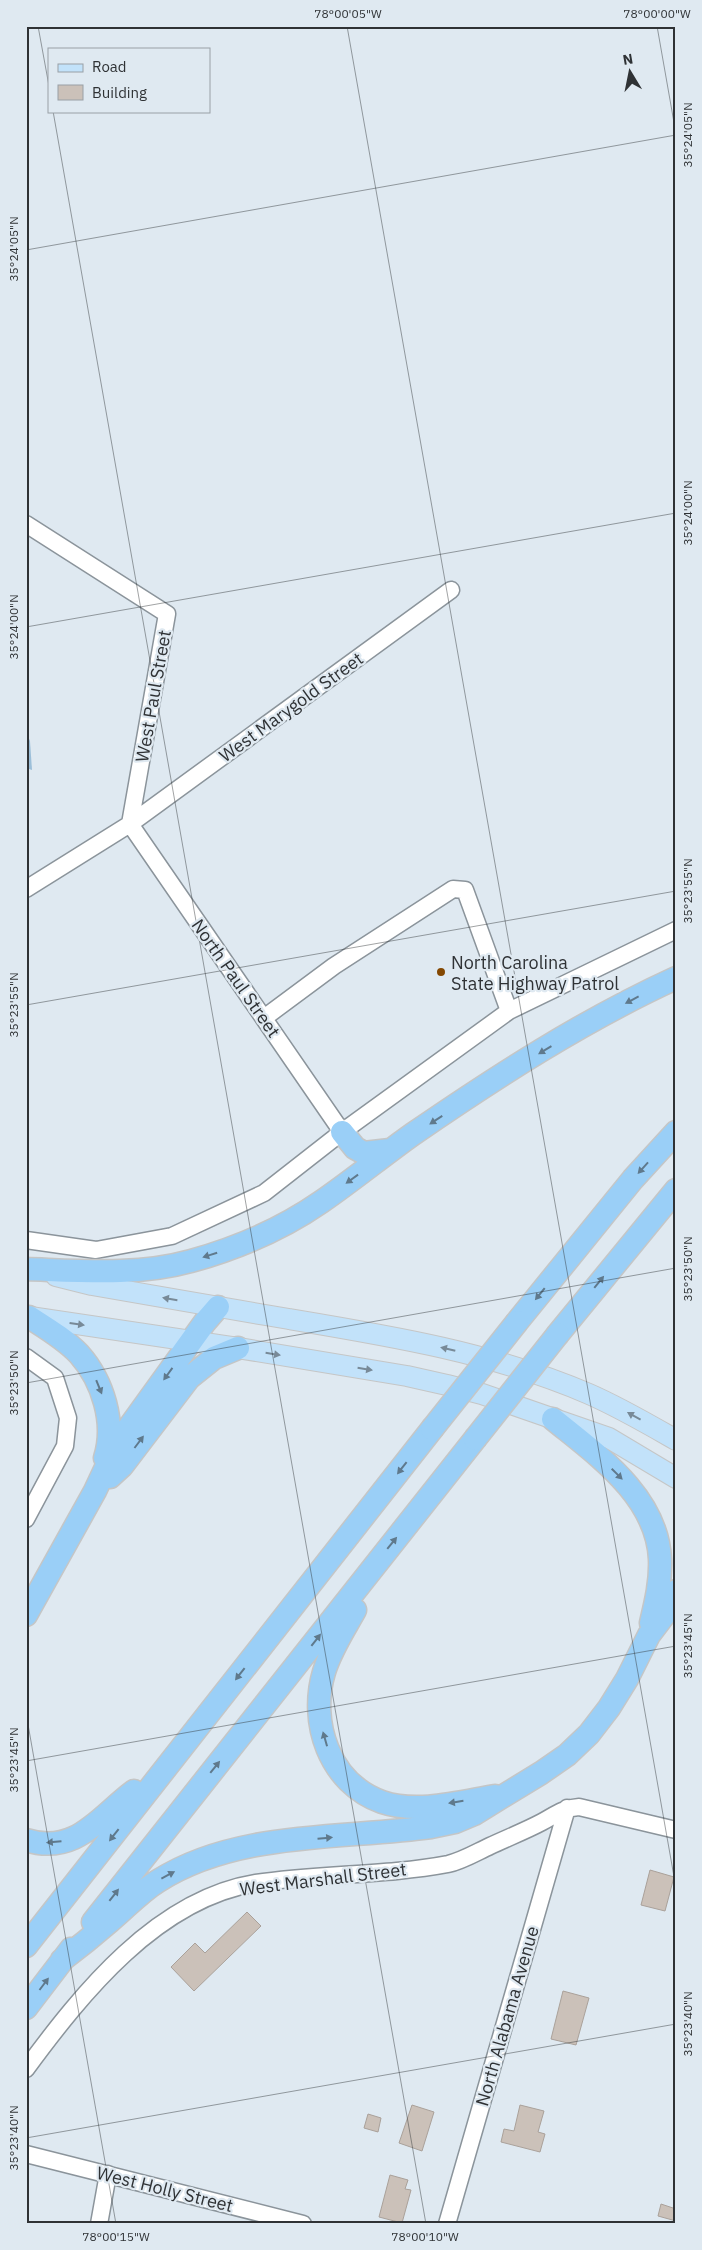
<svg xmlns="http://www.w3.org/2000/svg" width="702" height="2250" font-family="'IBM Plex Sans',sans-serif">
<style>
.green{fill:#9cbfd9}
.building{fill:#cbc1b9;stroke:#aaa19a}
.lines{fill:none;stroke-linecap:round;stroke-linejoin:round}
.minor-casing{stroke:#8b949b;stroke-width:19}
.major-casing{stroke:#c5c6c6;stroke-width:22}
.highway-casing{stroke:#c5c6c6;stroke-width:25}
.minor{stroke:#fff;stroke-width:16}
.major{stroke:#c2e2fa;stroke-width:20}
.highway{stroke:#9acff7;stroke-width:22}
.highway-bridge-casing{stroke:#c5c6c6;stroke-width:25;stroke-linecap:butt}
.highway-bridge{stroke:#9acff7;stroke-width:22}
.oneway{fill:#5f798c}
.oneway2{fill:#788a98}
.ticks{fill:none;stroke:#2f3235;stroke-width:1;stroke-opacity:0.45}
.poi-dot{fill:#844802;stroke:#dfe9f1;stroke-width:2}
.labels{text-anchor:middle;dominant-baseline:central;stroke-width:4.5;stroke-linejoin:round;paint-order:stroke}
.street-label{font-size:18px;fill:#2f3235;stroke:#dfe9f1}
.poi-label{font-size:18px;fill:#2f3235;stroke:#dfe9f1;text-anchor:start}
.neatline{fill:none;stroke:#2f3235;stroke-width:2}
.ticks-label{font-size:12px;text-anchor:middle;fill:#2f3235}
</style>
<rect width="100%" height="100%" fill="#dfe9f1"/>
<path class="green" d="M 26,732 L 30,741 L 32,770 L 26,768 Z"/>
<path class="building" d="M 650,1870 L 674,1877 L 665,1911 L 641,1905 Z
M 247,1912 L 261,1926 L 194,1991 L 171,1967 L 195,1943 L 205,1953 Z
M 563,1991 L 589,1998 L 576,2045 L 551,2039 Z
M 412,2105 L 434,2112 L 422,2151 L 399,2143 Z
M 520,2105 L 544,2111 L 538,2132 L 545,2134 L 540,2152 L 501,2142 L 504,2129 L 514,2131 Z
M 368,2114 L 381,2118 L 378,2132 L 364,2128 Z
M 390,2175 L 408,2180 L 405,2189 L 411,2190 L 402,2223 L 379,2217 Z
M 661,2204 L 676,2209 L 676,2221 L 658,2216 Z"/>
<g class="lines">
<g class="minor-casing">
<path id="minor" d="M 26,524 L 167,614 L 130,824
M 130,824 L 342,1132
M 26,889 L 130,824 L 451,590
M 264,1018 L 334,966 L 453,889 L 465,890 L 509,1011
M 26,1240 L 96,1250 L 172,1236 L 264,1193 L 342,1132 L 509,1011 L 676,930
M 26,1357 L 55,1378 L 68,1418 L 65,1446 L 26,1519
M 26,2069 C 82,1993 157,1899 256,1883 C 319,1873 385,1876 448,1864 C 462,1861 477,1852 490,1846 C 507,1838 525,1831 542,1822 C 555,1815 563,1808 579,1807 L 676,1830
M 26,2154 L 303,2224
M 99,2224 L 108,2174
M 447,2224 L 567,1808"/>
</g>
<g class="major-casing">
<path id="major" d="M 56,1276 L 92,1285 C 157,1296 223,1308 289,1319 C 391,1336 494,1353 589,1394 C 619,1407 648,1424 676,1440
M 30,1317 L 238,1348 L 407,1376 L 447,1385 L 482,1394 L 609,1438 L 676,1478"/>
</g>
<g class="highway-casing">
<path id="highway" d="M 342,1132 L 355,1148 L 364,1153 L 390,1150
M 26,1269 C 82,1271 137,1276 191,1261 C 238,1248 282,1229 321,1202 C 353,1180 382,1156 413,1134 C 496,1077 584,1020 676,978
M 29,1317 C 46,1328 65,1339 79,1354 C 103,1381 116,1423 105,1458
M 517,1322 L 633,1179 L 676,1132
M 558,1334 L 676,1190
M 553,1419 C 597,1455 657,1496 660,1559 C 661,1581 656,1602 651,1623
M 110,1477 L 122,1466 L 189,1378 L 214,1358 L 238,1348
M 355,1610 C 344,1630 331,1649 324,1672 C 309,1722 329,1783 382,1802 C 417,1814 460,1802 495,1796
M 26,1615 L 95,1491 L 117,1444 L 205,1322 L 218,1307
M 26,1840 C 76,1856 100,1816 134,1791
M 93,1922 L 475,1439
M 26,1946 L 432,1429
M 62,1960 C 78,1948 94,1935 109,1922 C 126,1908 140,1892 158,1881 C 236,1831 342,1839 431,1827 L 455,1822 L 474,1814 L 541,1773 L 567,1755 L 589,1734 L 609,1708 L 627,1679 L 649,1635 L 665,1614 L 676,1591
M 26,2008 L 71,1949"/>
</g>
<use href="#minor" class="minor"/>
<use href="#major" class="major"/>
<use href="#highway" class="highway"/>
<g class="highway-bridge-casing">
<path id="highway-bridge" d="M 432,1429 L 517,1322
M 475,1439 L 558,1334"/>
</g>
<use href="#highway-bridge" class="highway-bridge"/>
</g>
<defs><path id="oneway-solid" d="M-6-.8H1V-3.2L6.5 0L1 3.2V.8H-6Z" transform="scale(1.25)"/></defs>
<g class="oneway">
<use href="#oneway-solid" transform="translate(632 1000) rotate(152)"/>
<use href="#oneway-solid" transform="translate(545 1050) rotate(149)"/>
<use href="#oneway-solid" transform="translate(436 1120) rotate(147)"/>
<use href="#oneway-solid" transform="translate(643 1168) rotate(132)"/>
<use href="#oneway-solid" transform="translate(352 1179) rotate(144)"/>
<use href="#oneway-solid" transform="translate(210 1255) rotate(163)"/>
<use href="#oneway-solid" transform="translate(599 1282) rotate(-51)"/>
<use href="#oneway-solid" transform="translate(540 1294) rotate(129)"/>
<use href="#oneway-solid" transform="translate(168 1374) rotate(126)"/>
<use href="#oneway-solid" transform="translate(99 1387) rotate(68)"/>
<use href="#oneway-solid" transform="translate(139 1442) rotate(-53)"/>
<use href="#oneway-solid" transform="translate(402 1468) rotate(128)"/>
<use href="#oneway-solid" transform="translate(617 1474) rotate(45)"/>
<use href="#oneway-solid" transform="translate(392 1543) rotate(-51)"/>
<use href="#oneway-solid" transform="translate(316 1640) rotate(-52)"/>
<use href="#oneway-solid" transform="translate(240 1674) rotate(128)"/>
<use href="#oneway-solid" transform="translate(325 1739) rotate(-106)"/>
<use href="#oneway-solid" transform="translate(215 1767) rotate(-51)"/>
<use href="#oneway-solid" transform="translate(456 1802) rotate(171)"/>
<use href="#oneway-solid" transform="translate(114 1835) rotate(128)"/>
<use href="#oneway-solid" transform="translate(325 1838) rotate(-5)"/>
<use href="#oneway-solid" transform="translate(54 1842) rotate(175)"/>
<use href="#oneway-solid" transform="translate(168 1875) rotate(-28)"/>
<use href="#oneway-solid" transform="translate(114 1895) rotate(-52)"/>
<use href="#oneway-solid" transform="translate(44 1984) rotate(-53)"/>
</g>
<g class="oneway2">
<use href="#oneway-solid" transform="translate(170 1299) rotate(-170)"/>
<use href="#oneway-solid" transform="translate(77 1324) rotate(8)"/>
<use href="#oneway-solid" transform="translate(448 1349) rotate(-167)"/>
<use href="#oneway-solid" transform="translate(273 1354) rotate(9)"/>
<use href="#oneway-solid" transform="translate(365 1369) rotate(9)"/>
<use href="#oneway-solid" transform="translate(634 1416) rotate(-151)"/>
</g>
<path class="ticks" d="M 38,26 L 49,86M 347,26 L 676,1888M 657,26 L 676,134M 53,111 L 426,2224M 26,250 L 676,135M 26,627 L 676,513M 26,1005 L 676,891M 26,1383 L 676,1268M 26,1713 L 116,2224M 26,1761 L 676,1646M 26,2138 L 676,2024"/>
<circle class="poi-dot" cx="441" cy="972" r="5"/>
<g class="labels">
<g class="street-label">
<text transform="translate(153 696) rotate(-80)">West Paul Street</text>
<text transform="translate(291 707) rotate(-36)">West Marygold Street</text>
<text transform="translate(236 978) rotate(55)">North Paul Street</text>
<text transform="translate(323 1879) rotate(-7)">West Marshall Street</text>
<text transform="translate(507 2016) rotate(-74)">North Alabama Avenue</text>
<text transform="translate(165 2189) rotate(14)">West Holly Street</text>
</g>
<g class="poi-label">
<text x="451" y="962">North Carolina<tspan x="451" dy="21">State Highway Patrol</tspan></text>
</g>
</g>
<rect width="702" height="2250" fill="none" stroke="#dfe9f1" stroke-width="55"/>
<rect x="48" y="48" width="162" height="65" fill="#dfe9f1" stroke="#99a0a6"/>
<rect x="58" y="64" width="25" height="8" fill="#c2e2fa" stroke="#99a0a6"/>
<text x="92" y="72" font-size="15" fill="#2f3235">Road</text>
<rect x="58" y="85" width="25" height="15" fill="#cbc1b9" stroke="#99a0a6"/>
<text x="92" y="98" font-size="15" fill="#2f3235">Building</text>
<g transform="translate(630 72) rotate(350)" stroke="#dfe9f1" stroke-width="4" paint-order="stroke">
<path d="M0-4L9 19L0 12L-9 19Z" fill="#2f3235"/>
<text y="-8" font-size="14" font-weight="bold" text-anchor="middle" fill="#2f3235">N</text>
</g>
<rect x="28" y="28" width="646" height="2194" class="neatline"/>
<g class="ticks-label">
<text x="348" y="18">78°00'05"W</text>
<text x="657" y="18">78°00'00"W</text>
<text transform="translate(688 135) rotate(-90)" y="4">35°24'05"N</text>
<text transform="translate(14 249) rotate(-90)" y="4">35°24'05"N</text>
<text transform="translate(688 513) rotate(-90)" y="4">35°24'00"N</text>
<text transform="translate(14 627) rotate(-90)" y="4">35°24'00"N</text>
<text transform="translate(688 891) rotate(-90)" y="4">35°23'55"N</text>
<text transform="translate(14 1005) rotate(-90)" y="4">35°23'55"N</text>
<text transform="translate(688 1269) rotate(-90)" y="4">35°23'50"N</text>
<text transform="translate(14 1383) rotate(-90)" y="4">35°23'50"N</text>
<text transform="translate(688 1646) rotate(-90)" y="4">35°23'45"N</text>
<text transform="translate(14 1760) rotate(-90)" y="4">35°23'45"N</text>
<text transform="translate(688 2024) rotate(-90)" y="4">35°23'40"N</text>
<text transform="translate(14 2138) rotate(-90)" y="4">35°23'40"N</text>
<text x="116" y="2241">78°00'15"W</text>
<text x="425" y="2241">78°00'10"W</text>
</g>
</svg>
